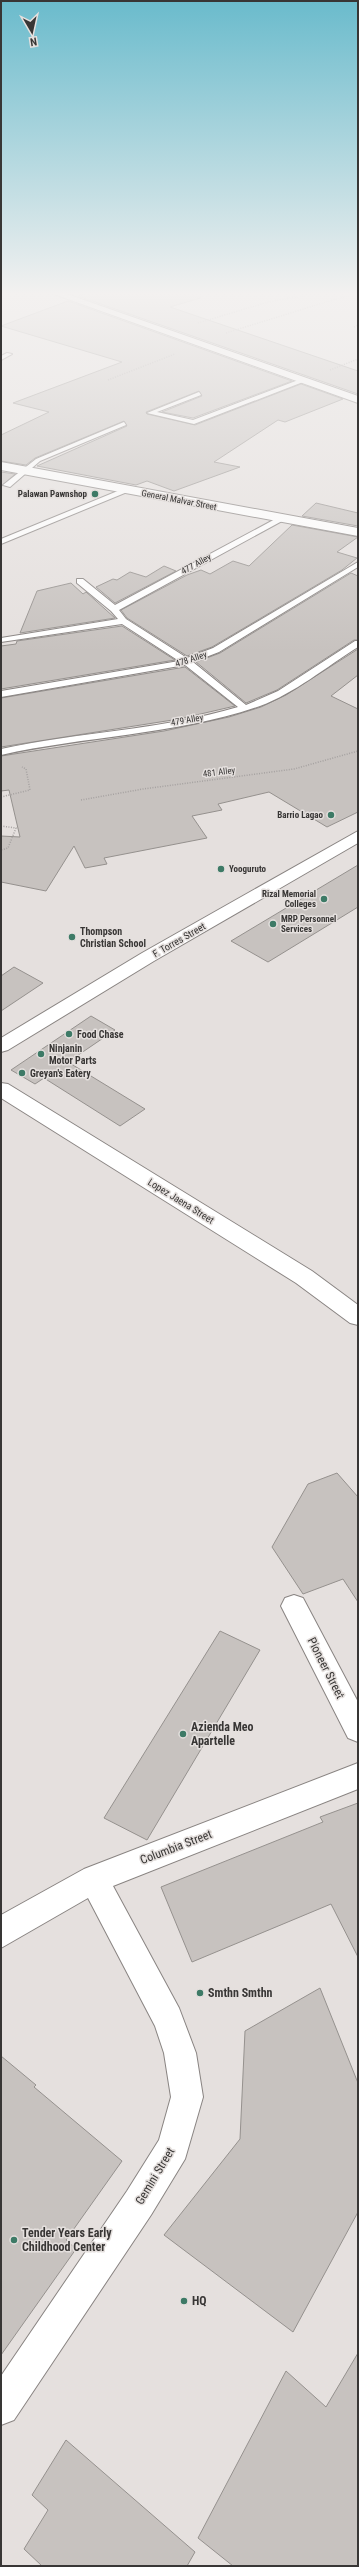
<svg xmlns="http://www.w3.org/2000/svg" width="359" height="2567" font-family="'Roboto Condensed',sans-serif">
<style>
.building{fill:#c7c2bf;stroke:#95918e}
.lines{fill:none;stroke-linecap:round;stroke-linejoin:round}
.lane-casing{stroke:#898482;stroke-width:2}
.street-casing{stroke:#898482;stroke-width:2}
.secondary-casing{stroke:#898482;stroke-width:2}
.path{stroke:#a5a1a0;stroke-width:1.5;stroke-dasharray:1 1.5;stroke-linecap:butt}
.lane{fill:#fff;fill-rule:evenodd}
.street{fill:#fff;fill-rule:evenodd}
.secondary{fill:#fff;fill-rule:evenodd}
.poi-dot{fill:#3d7a66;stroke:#e5e0de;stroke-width:1.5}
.labels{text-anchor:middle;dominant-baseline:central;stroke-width:3;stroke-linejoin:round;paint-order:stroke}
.far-poi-label{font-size:9px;font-weight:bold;fill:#383635;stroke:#e5e0de;text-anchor:end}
.far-street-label{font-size:9px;fill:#383635;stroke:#e5e0de}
.poi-label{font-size:10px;font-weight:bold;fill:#383635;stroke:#e5e0de;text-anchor:start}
.street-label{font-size:10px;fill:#383635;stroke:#e5e0de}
.near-street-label{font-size:12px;fill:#383635;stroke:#e5e0de}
.near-poi-label{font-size:12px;font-weight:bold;fill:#383635;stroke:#e5e0de;text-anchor:start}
</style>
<rect width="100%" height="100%" fill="#e5e0de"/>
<path class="building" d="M 88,293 L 200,293 L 200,298 L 170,307 L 358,371 L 358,394 L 78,296 Z
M 68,301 L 292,381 L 193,418 L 162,412 L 202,396 L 199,391 L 146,412 L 147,414 L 195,425 L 301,384 L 343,399 L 285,422 L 278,420 L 214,462 L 240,467 L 174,491 L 147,481 L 136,485 L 37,466 L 127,426 L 124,421 L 35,458 L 26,465 L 1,461 L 1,435 L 49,412 L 13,403 L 122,362 L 1,326 Z
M 1,472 L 15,474 L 1,487 Z
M 316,503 L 358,513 L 358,526 L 302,516 Z
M 292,525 L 358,537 L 337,552 L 357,558 L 342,570 L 212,647 L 187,656 L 127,618 L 121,610 L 187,575 L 201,570 L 210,574 L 233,561 L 249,566 Z
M 164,566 L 176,571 L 115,603 L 96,587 L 113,579 L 117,580 L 130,572 L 146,577 Z
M 351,573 L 358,576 L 358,640 L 354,640 L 277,690 L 246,703 L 196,662 L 220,653 Z
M 71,583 L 83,594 L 86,592 L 115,618 L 20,633 L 37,591 Z
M 122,626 L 175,660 L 1,689 L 1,646 L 16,644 L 17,641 Z
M 358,649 L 358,675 L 331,696 L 358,709 L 358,812 L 327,827 L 269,792 L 218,804 L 222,810 L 192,816 L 207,838 L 104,858 L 107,864 L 85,868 L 74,846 L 46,891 L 1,882 L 1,836 L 20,837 L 9,790 L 1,791 L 1,756 L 164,731 L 229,717 L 261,707 L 286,695 Z
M 185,667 L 235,706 L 179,719 L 1,747 L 1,698 Z
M 358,865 L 358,907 L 268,962 L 231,941 Z
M 14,967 L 43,983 L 1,1011 L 1,976 Z
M 91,1016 L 115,1030 L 68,1062 L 145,1109 L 120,1126 L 44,1078 L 35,1084 L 11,1070 Z
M 337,1473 L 358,1497 L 358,1602 L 343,1579 L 303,1594 L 272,1547 L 308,1484 Z
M 220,1631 L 260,1650 L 147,1840 L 104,1818 Z
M 358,1803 L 358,1957 L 331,1904 L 192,1962 L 161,1887 L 323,1822 L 320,1817 Z
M 320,1988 L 358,2083 L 358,2212 L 293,2332 L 164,2235 L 240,2139 L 245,2031 Z
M 1,2056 L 36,2085 L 34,2087 L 122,2161 L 66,2240 L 76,2249 L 1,2355 Z
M 358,2353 L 358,2566 L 233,2566 L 198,2538 L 286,2371 L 326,2407 Z
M 66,2440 L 195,2552 L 187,2566 L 42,2566 L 24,2549 L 48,2510 L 32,2495 Z"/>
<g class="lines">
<g class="lane-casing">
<path id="lane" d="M 7,353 L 12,354 L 1,360 L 1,356 Z
M 301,379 L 303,382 L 194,424 L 147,413 L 199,392 L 201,395 L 157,412 L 193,420 Z
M 124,422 L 126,425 L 40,461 L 10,487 L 3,485 L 36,459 Z
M 125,488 L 132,490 L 1,544 L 1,539 Z
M 279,517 L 282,517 L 282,521 L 119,610 L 126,619 L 187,658 L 213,648 L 358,562 L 358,567 L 219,652 L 193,662 L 246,705 L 278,691 L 355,641 L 358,641 L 358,647 C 326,667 295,693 260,706 C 177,735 86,736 1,755 L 1,749 C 79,732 161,730 238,707 L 185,665 L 1,697 L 1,691 L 179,661 L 122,624 L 1,642 L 1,638 L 118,619 L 111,611 L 77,583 L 77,579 L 83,579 L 115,605 Z"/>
</g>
<g class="street-casing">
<path id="street" d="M 1,462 L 358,528 L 358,536 L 1,470 Z
M 294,1595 L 303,1598 L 358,1702 L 358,1742 L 348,1738 L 281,1606 L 285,1598 Z
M 358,1763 L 358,1789 L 113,1886 L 179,2008 L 196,2053 L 203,2097 L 185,2159 L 151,2215 L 14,2420 L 1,2425 L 1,2376 L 127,2191 L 159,2140 L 171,2097 L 164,2053 L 155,2026 L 88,1898 L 1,1948 L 1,1915 L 84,1869 Z"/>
</g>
<g class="secondary-casing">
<path id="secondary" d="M 51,293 L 64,293 L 358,396 L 358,403 Z
M 358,831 L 358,843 L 154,961 L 8,1050 L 1,1052 L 1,1038 L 142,953 Z
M 1,1083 L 8,1084 L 312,1271 L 358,1305 L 358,1325 L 350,1323 L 296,1283 L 1,1098 Z"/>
</g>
<path class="path" d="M 198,323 L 268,302 L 317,293
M 354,327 L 358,325
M 226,333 L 355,293
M 330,370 L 358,359
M 108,380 L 175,354
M 1,797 L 30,790 L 26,769 L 22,767
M 81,800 L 143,789 L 294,769 L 358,751
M 1,826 L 16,828 L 8,848 L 1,850"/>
<use href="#lane" class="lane"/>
<use href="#street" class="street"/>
<use href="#secondary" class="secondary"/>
</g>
<linearGradient id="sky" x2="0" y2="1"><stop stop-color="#6abbcc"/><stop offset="0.45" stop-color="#f3f1f0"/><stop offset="1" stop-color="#f3f1f0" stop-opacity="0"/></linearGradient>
<rect width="359" height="652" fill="url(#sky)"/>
<g class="poi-dot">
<circle cx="95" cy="494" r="4"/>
<circle cx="331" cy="815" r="4"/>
<circle cx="221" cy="869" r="4"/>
<circle cx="324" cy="899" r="4"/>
<circle cx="273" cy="924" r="4"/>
<circle cx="72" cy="937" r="4"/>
<circle cx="69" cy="1034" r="4"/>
<circle cx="41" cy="1054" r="4"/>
<circle cx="22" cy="1073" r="4"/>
<circle cx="183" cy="1734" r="4"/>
<circle cx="200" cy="1993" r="4"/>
<circle cx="14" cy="2240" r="4"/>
<circle cx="184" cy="2301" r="4"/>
</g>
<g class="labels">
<g class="far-poi-label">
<text x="87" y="494">Palawan Pawnshop</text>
<text x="323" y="815">Barrio Lagao</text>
<text x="229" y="869" text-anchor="start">Yooguruto</text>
<text x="316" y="894">Rizal Memorial<tspan x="316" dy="10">Colleges</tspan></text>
<text x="281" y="919" text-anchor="start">MRP Personnel<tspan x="281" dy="10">Services</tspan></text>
</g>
<g class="far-street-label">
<text transform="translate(179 500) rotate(11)">General Malvar Street</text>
<text transform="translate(196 564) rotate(-29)">477 Alley</text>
<text transform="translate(191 659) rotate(-18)">478 Alley</text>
<text transform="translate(187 720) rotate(-10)">479 Alley</text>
<text transform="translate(219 772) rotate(-7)">481 Alley</text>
</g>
<g class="poi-label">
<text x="80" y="931">Thompson<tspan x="80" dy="12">Christian School</tspan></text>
<text x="77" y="1034">Food Chase</text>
<text x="49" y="1048">Ninjanin<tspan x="49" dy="12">Motor Parts</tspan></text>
<text x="30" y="1073">Greyan's Eatery</text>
</g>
<g class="street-label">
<text transform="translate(179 940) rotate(-30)">F. Torres Street</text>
<text transform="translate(181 1201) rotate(32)">Lopez Jaena Street</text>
</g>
<g class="near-street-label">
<text transform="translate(326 1668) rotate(63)">Pioneer Street</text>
<text transform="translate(176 1847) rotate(-21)">Columbia Street</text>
<text transform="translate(155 2176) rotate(-59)">Gemini Street</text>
</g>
<g class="near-poi-label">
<text x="191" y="1727">Azienda Meo<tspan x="191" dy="14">Apartelle</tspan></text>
<text x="208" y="1993">Smthn Smthn</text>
<text x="22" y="2233">Tender Years Early<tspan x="22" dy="14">Childhood Center</tspan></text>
<text x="192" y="2301">HQ</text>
</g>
</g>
<rect width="359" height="2567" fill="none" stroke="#383635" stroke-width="4"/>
<g transform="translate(32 32) rotate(171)" stroke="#e5e0de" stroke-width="3" paint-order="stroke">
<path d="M0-3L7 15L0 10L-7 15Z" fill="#383635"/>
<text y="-6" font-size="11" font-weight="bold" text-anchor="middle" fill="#383635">N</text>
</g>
</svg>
